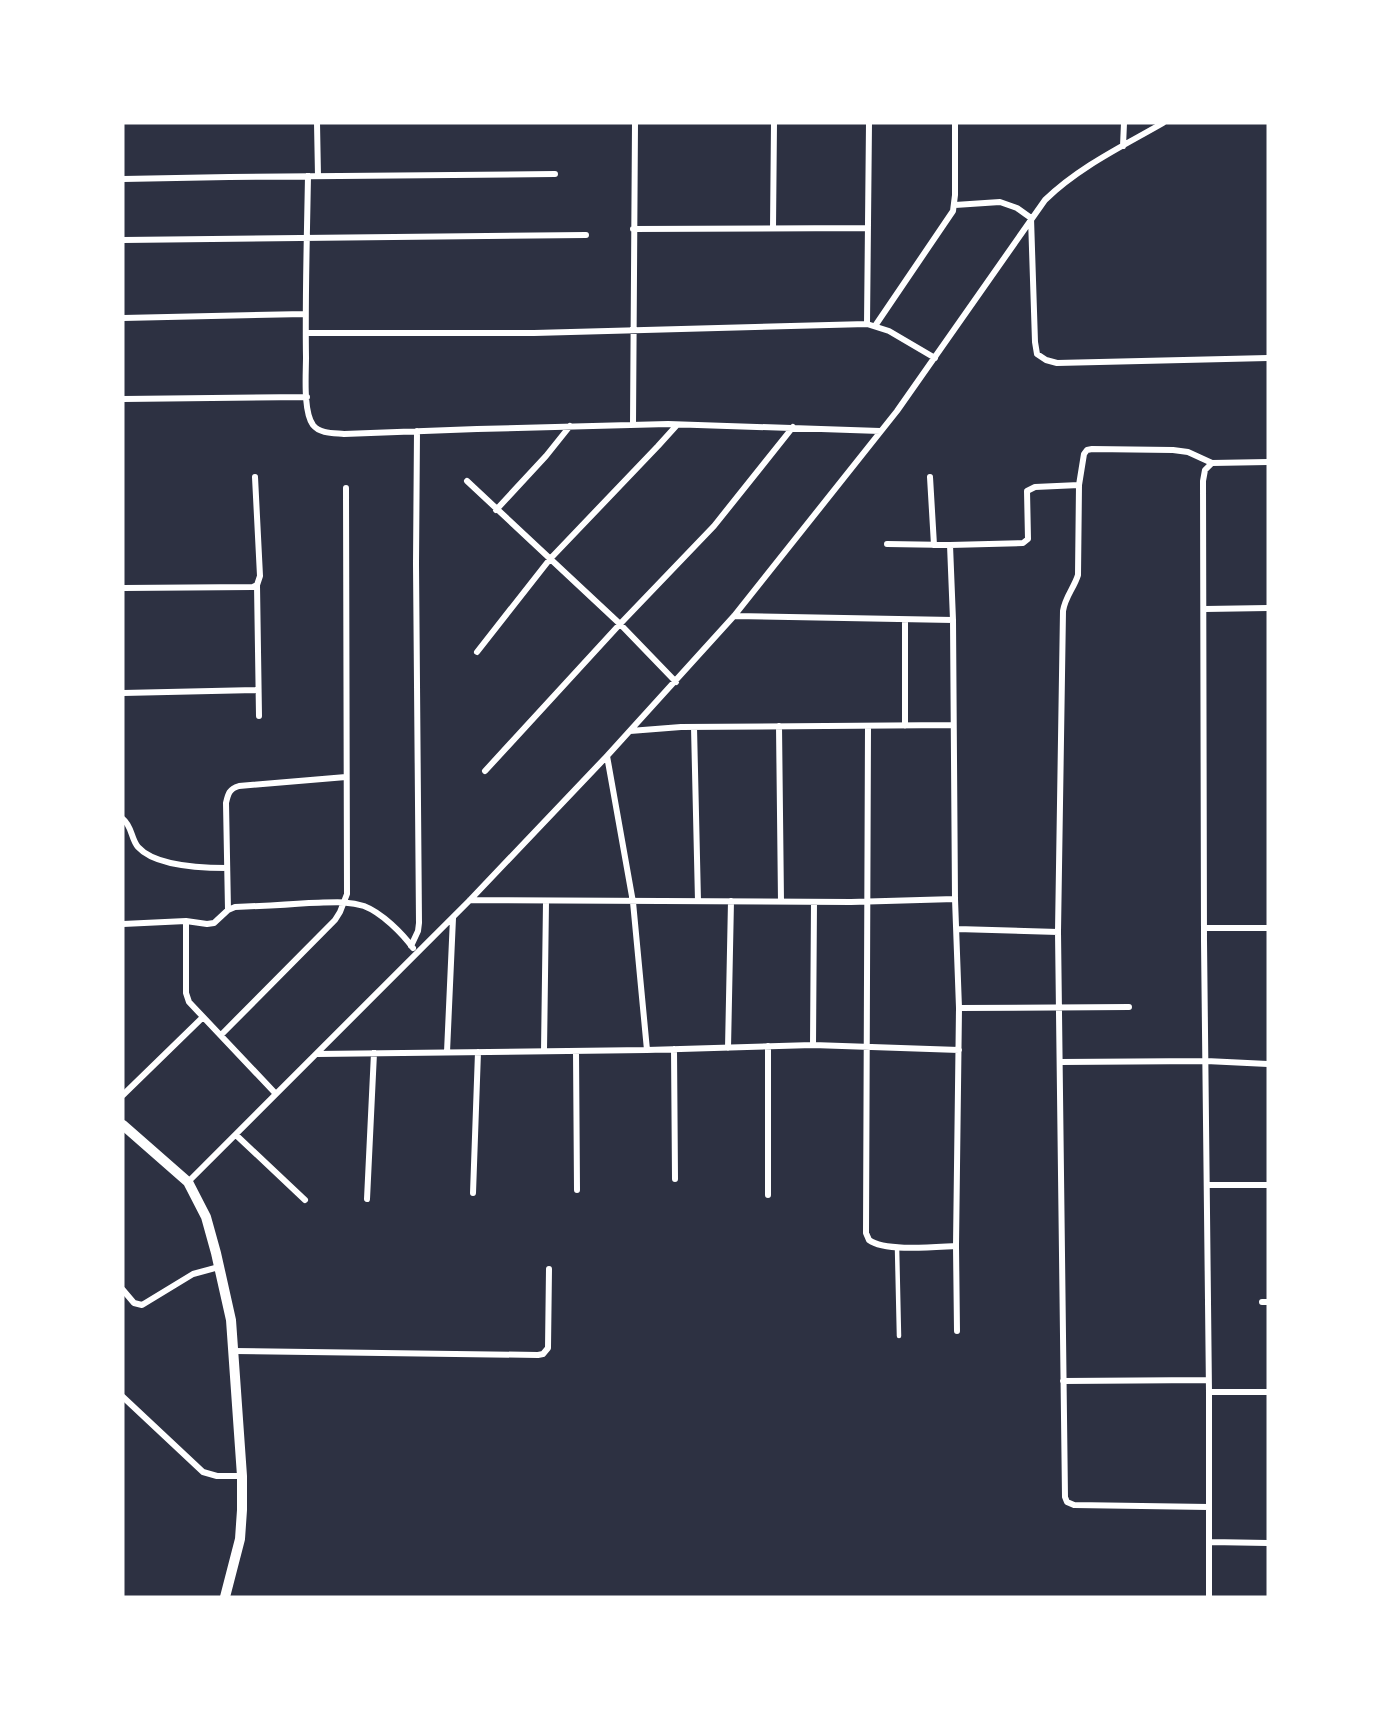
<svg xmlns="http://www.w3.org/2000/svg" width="1391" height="1720" font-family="Ubuntu,sans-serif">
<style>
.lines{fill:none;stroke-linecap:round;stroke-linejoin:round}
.service{stroke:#fff;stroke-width:4.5}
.minor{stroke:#fff;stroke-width:6}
.tertiary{stroke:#fff;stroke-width:10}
</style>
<rect width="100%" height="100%" fill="#2d3142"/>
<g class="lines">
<path class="service" d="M 897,1247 L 899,1336"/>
<path class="minor" d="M 317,123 L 318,176
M 1123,146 L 1124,123
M 308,176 C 307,236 305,297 306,357 C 306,374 303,411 313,425 C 320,434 334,433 344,434 L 477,429 L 668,424 L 880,431
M 123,179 L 229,177 L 555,174
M 955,205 L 1000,202 L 1017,208 L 1031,218
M 1031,218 L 1035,342 L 1037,354 L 1046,360 L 1057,363 L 1268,358
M 773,228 L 774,123
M 633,229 L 868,228
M 123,240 L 586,235
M 123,318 L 305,314
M 867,324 L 869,123
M 875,326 L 953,211 L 955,195 L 955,123
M 306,333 L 534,333 L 867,324 L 889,331 L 935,358
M 123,399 L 307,397
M 633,425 L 635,123
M 930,477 L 934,545
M 467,481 L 620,624 L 676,682
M 496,510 L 546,456 L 570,426
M 887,544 L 950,545 L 1023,543 L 1028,539 L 1027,491 L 1035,487 L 1079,485
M 950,545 L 953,620 L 955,899 L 959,1008 L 956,1246 L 957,1331
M 257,585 L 259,716
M 123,588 L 253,587 L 257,585 L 260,576 L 255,477
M 1205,609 L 1268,608
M 734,616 L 953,620
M 905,620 L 905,726
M 477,652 L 550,559 L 658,446 L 677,425
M 123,693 L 258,690
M 779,726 L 781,901
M 868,726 L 866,1233 L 869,1240 C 885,1252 935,1247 956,1246
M 694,727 L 698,901
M 630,731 L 681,727 L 953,725
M 607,756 L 633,902 L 647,1050
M 485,771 L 620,624 L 714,526 L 793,427
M 123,819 C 132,826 131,839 138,847 C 155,866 203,868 227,868
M 470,900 L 851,902 L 955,899
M 228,910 L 226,803 C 228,794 229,789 239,786 L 346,777
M 186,921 L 186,993 L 189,1002 L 276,1094
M 123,924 L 186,921 L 207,924 L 214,923 L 228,910 L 235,907 C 260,906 284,905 309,903 C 328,903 346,900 364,906 C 382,913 402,933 413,948
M 1204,928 L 1268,928
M 957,929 L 1058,932
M 411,946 L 418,931 L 419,923 L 416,564 L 417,431
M 959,1008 L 1129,1007
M 221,1035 L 335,920 L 340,912 L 347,894 L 346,488
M 813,1045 L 814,902
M 728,1048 L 731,901
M 674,1049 L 675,1179
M 544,1051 L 546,902
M 576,1051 L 577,1190
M 447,1052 L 453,918
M 317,1054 L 647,1050 L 813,1045 L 959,1050
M 1060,1062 L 1206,1061 L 1268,1064
M 123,1095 L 203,1017
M 236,1135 L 305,1200
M 188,1182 L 470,900 L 607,756 L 734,616 L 897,411 L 1045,200 C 1079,167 1123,146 1163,123
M 1207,1185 L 1268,1185
M 473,1193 L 478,1052
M 768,1195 L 768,1046
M 367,1199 L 374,1053
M 123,1290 L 134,1303 L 142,1305 L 193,1274 L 219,1267
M 1262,1302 L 1268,1302
M 234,1351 L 538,1355 L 543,1354 L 548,1348 L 549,1269
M 1063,1381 L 1208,1380
M 1209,1392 L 1268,1392
M 123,1397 L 203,1472 L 217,1476 L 242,1476
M 1209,1507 L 1074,1505 L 1067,1502 L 1065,1497 L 1058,932 L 1063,611 C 1065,597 1074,588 1078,575 L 1079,485 L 1084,454 L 1087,450 L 1092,449 L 1173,450 L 1188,452 L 1212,463
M 1210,1542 L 1268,1543
M 1209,1597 L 1209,1392 L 1204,941 L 1203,481 L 1205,470 L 1212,463 L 1268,462"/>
<path class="tertiary" d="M 123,1125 L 188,1182 L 206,1217 L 216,1253 L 231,1320 L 242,1476 L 242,1510 L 240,1539 L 225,1597"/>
</g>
<rect width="1391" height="1720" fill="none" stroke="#ffffff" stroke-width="249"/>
</svg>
